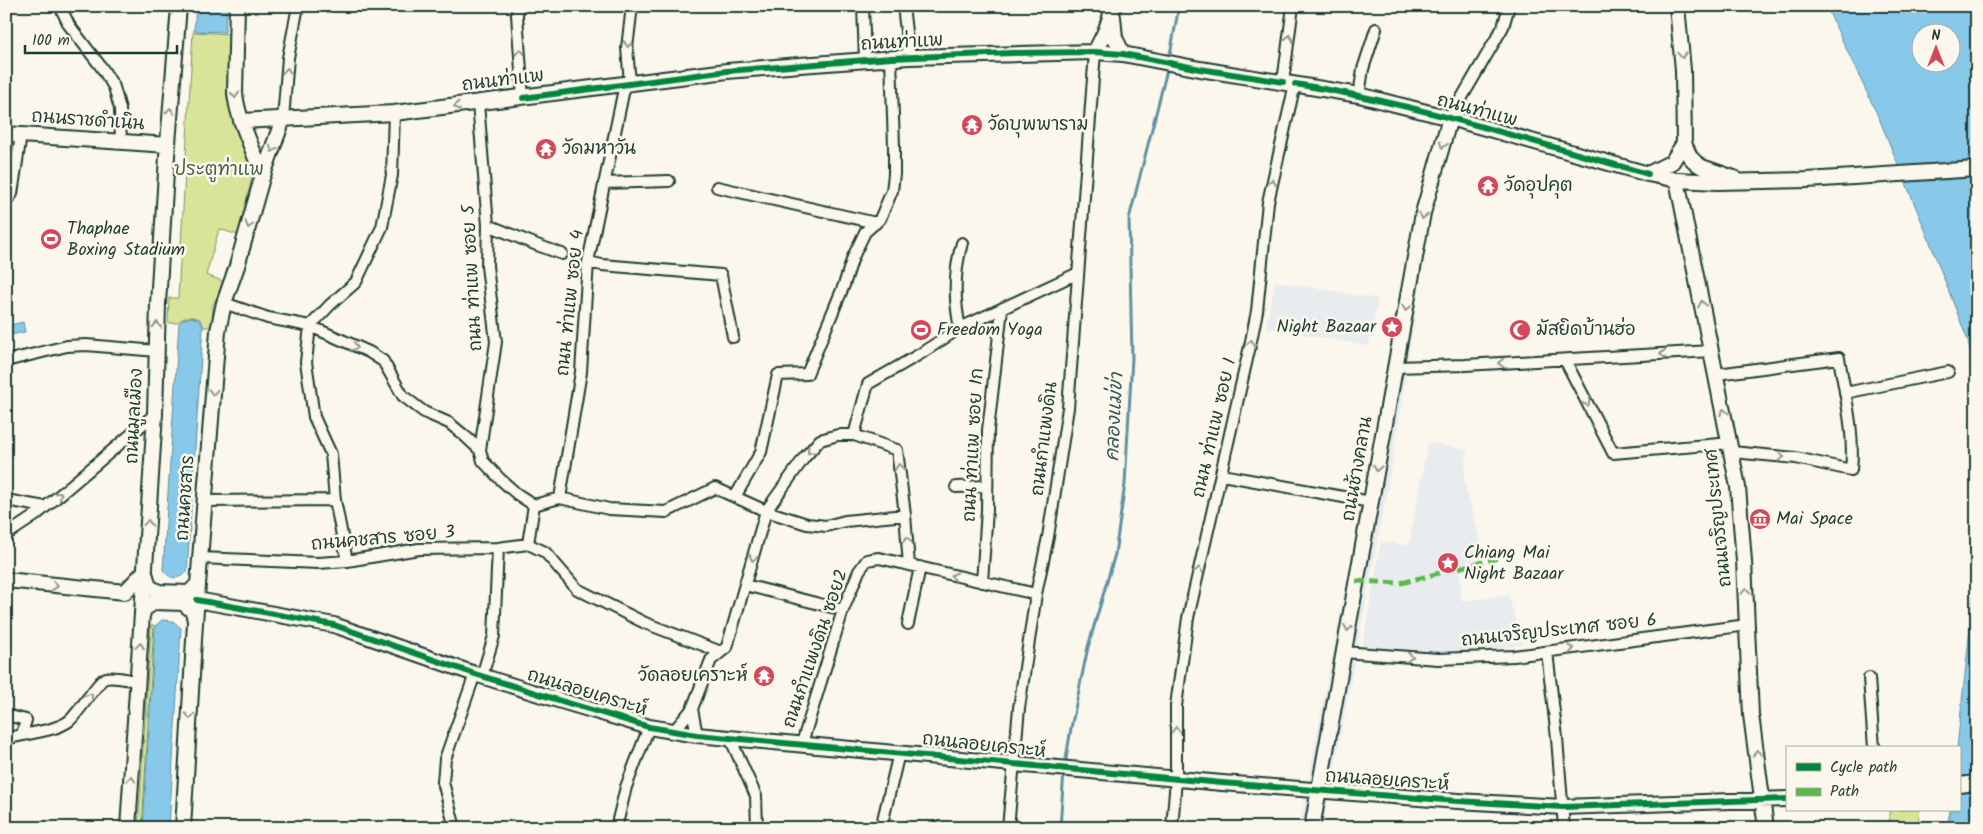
<svg xmlns="http://www.w3.org/2000/svg" width="1983" height="834" font-family="Kalam,'Playpen Sans Thai',sans-serif">
<style>
.built{fill:#e8ecef}
.green{fill:#d8e598;stroke:#7c9166}
.water{fill:#88c8e9;stroke:#5e90a1;fill-rule:evenodd}
.lines{fill:none;stroke-linecap:round;stroke-linejoin:round}
.stream{stroke:#5e90a1;stroke-width:3}
.street-casing{stroke:#1f3d34;stroke-width:14}
.secondary-casing{stroke:#1f3d34;stroke-width:18}
.street{stroke:#fbf7ec;stroke-width:10}
.secondary{stroke:#fbf7ec;stroke-width:14}
.quiet{stroke:#58b947;stroke-width:5;stroke-dasharray:10 5;stroke-linecap:butt}
.cycleway-casing{stroke:#fbf7ec;stroke-width:9}
.cycleway{stroke:#00873e;stroke-width:6}
.oneway{stroke:#8d9a90}
.labels{text-anchor:middle;dominant-baseline:central;stroke-width:5;stroke-linejoin:round;paint-order:stroke}
.street-label{font-size:18px;fill:#1f3d34;stroke:#fbf7ec}
.poi-label{font-size:18px;fill:#1f3d34;stroke:#fbf7ec;text-anchor:start}
.park-label{font-size:18px;fill:#445f48;stroke:#fbf7ec}
.water-label{font-size:19px;font-style:italic;fill:#345958;stroke:#fbf7ec}
</style>
<rect width="100%" height="100%" fill="#fbf7ec"/>
<filter id="ink" filterUnits="userSpaceOnUse"><feTurbulence type="fractalNoise" baseFrequency=".02" numOctaves="2"/><feDisplacementMap in="SourceGraphic" scale="10" xChannelSelector="R" yChannelSelector="G"/><feConvolveMatrix kernelMatrix="1 2 1 2 8 2 1 2 1" color-interpolation-filters="sRGB"/></filter>
<g filter="url(#ink)">
<path class="built" d="M 1417,217 L 1430,221 L 1391,470 L 1323,828 L 1299,828 Z
M 1275,281 L 1378,299 L 1369,346 L 1266,328 Z
M 1428,442 L 1467,450 L 1464,481 L 1485,557 L 1459,565 L 1462,601 L 1508,595 L 1523,644 L 1500,648 L 1436,654 L 1362,647 L 1381,542 L 1409,545 Z"/>
<path class="green" d="M 193,32 L 231,34 L 229,105 L 252,159 L 253,173 L 238,235 L 219,229 L 206,275 L 225,282 L 213,305 L 212,327 L 204,327 L 200,319 C 190,315 185,316 177,323 L 168,323 L 169,298 L 178,298 Z
M 151,625 L 154,625 L 142,828 L 138,828 Z
M 1889,810 L 1920,810 L 1917,828 L 1882,828 L 1882,822 L 1890,821 Z"/>
<path class="water" d="M 196,6 L 227,6 L 225,32 L 194,31 Z
M 1826,6 L 1977,6 L 1977,383 L 1968,341 L 1926,232 L 1878,116 ZM 1920,32 L 1950,32 L 1950,62 L 1920,62 Z
M 192,317 L 199,320 L 203,326 L 187,572 C 178,580 171,580 163,570 L 179,323 L 184,319 Z
M 23,322 L 25,332 L 6,336 L 6,326 Z
M 1977,563 L 1977,828 L 1947,828 L 1950,810 L 1959,810 L 1959,748 L 1957,748 Z
M 162,620 L 173,621 L 181,628 L 169,828 L 143,828 L 155,626 Z"/>
<g class="lines">
<path class="stream" d="M 1169,60 L 1179,6
M 1065,765 L 1071,728 L 1088,647 L 1115,554 L 1125,484 L 1132,358 L 1129,219 L 1168,66
M 1060,828 L 1064,771"/>
<g class="street-casing">
<path id="street" d="M 60,6 L 69,25 L 102,68 L 114,87 L 120,109 L 121,143
M 518,6 L 517,15 L 523,98
M 863,6 L 865,60
M 903,6 L 909,57
M 1283,82 L 1293,6
M 630,83 L 627,48 L 632,6
M 1359,95 L 1363,69 L 1376,29
M 478,103 L 488,225 L 487,266 L 496,342 L 480,450
M 1450,118 L 1503,27 L 1509,6
M 283,119 L 288,58 L 298,6
M 604,183 L 669,181
M 717,187 L 876,223
M 6,200 L 12,194 L 21,135
M 488,225 L 537,245 L 562,254
M 588,262 L 602,265 L 721,275 L 733,337
M 224,303 L 268,318 L 310,326 L 369,352 L 383,361 L 403,396 L 424,412 L 449,423 L 466,437 L 480,450 L 483,461 L 500,479 L 517,494 L 534,505
M 960,328 C 954,300 954,271 962,243
M 1565,360 L 1613,453 L 1731,443
M 6,361 L 67,346 L 86,345 L 157,351
M 1395,367 L 1465,365 L 1712,351
M 1717,374 L 1839,358 C 1845,395 1855,432 1851,470 L 1796,458 L 1732,452
M 1845,393 L 1948,372
M 854,435 L 868,384 L 920,354 L 960,328 L 1078,273
M 1222,475 L 1371,502
M 956,487 L 987,486
M 735,497 L 766,511 L 807,524 L 826,526 L 845,521 L 905,515
M 560,498 L 581,372 L 588,262 L 625,84
M 6,500 L 45,507
M 204,501 L 335,500
M 534,505 L 560,498 L 609,509 L 666,512 L 715,488 L 735,497 L 761,452 L 778,375 L 807,374 L 844,285 L 853,257 L 865,232 L 880,219 L 892,191 L 894,174 L 894,146 L 891,58
M 6,535 L 36,515 L 155,414
M 528,544 L 545,552 L 577,589 L 645,623 L 721,652
M 200,558 L 318,563 L 347,561 L 419,549 L 498,548 L 528,544 L 534,505
M 347,561 L 335,500 L 331,454 L 314,417 L 306,362 L 310,326 L 330,305 L 356,282 L 382,227 L 392,175 L 394,113
M 982,582 L 987,510 L 988,430 L 1002,309
M 745,585 L 843,610
M 908,624 L 920,567
M 1343,652 L 1438,659 L 1514,656 L 1747,625
M 1547,652 L 1557,738 L 1564,828
M 482,676 L 494,636 L 498,548
M 1869,678 L 1874,748
M 692,709 L 697,735
M 6,715 L 26,720 L 22,734
M 673,732 L 692,709 L 711,660 L 727,647 L 766,511 L 804,458 L 820,440 L 838,435 L 854,435 L 897,450 L 905,515 L 909,565
M 730,738 L 756,796 L 757,828
M 6,739 C 24,733 54,732 69,721 C 79,713 99,679 106,678 C 115,676 127,680 137,681
M 802,743 L 843,610 L 859,571 L 867,560 L 879,558 L 1036,594
M 455,828 L 443,782 L 445,759 L 475,674
M 616,828 L 626,787 L 649,727
M 881,828 L 899,753
M 1008,828 L 1019,708 L 1036,594 L 1048,537 L 1068,408 L 1095,52
M 1172,828 L 1176,779 L 1176,706 L 1188,618 L 1250,346 L 1257,311 L 1268,202 L 1295,84"/>
</g>
<g class="secondary-casing">
<path id="secondary" d="M 237,6 L 235,93 C 238,123 255,149 262,178
M 1677,6 L 1683,70 L 1684,143 L 1690,157 L 1696,163 L 1702,167 L 1734,178
M 1113,17 L 1115,38 L 1123,54
M 1095,52 L 1105,32 L 1114,6
M 241,121 L 394,113 L 727,71 L 800,65 L 909,57 L 1095,52 L 1123,54 L 1200,69 L 1359,95 L 1450,118 L 1648,174 L 1677,180 L 1718,182 L 1807,180 L 1977,169
M 6,134 L 168,145
M 1648,174 L 1672,162 L 1684,143
M 1677,180 L 1738,487 L 1744,561 L 1751,715 L 1766,828
M 146,576 L 149,587 L 159,592 L 189,593 L 198,584
M 6,580 L 125,592 L 145,571
M 197,600 L 334,625 L 475,674 L 558,700 L 649,727 L 697,735 L 1222,783 L 1458,801 L 1563,807 L 1787,799
M 142,616 L 144,609 L 155,602 L 183,603 L 193,611 L 195,621
M 1959,785 L 1977,783
M 128,828 L 155,414 L 158,304 L 167,156 L 179,6
M 183,828 L 195,623 L 218,331 L 224,303 L 237,266 L 262,178 L 283,119
M 1312,828 L 1423,213 L 1450,118"/>
</g>
<use href="#street" class="street"/>
<use href="#secondary" class="secondary"/>
<path class="quiet" d="M 1356,581 L 1401,583 L 1497,558"/>
<g class="cycleway-casing">
<path id="cycleway" d="M 1295,84 C 1415,103 1531,142 1648,174
M 523,98 L 727,71 L 891,58 L 1012,53 L 1095,52 L 1123,54 L 1200,69 L 1283,82
M 197,600 L 334,625 L 475,674 L 558,700 L 649,727 L 697,735 L 1222,783 L 1458,801 L 1563,807 L 1787,799"/>
</g>
<use href="#cycleway" class="cycleway"/>
</g>
<defs><path id="oneway-chevron" d="M-2-3.5L2.5 0L-2 3.5" fill="none" stroke-width="1.6" stroke-linecap="round" stroke-linejoin="round" transform="scale(1.25)"/></defs>
<g class="oneway">
<use href="#oneway-chevron" transform="translate(1289 38) rotate(-84)"/>
<use href="#oneway-chevron" transform="translate(628 44) rotate(95)"/>
<use href="#oneway-chevron" transform="translate(520 52) rotate(-94)"/>
<use href="#oneway-chevron" transform="translate(1682 55) rotate(86)"/>
<use href="#oneway-chevron" transform="translate(287 71) rotate(-86)"/>
<use href="#oneway-chevron" transform="translate(235 95) rotate(87)"/>
<use href="#oneway-chevron" transform="translate(457 106) rotate(173)"/>
<use href="#oneway-chevron" transform="translate(170 111) rotate(-85)"/>
<use href="#oneway-chevron" transform="translate(1443 145) rotate(106)"/>
<use href="#oneway-chevron" transform="translate(273 149) rotate(109)"/>
<use href="#oneway-chevron" transform="translate(1272 182) rotate(-79)"/>
<use href="#oneway-chevron" transform="translate(1423 216) rotate(102)"/>
<use href="#oneway-chevron" transform="translate(249 225) rotate(106)"/>
<use href="#oneway-chevron" transform="translate(1702 304) rotate(-102)"/>
<use href="#oneway-chevron" transform="translate(1406 308) rotate(100)"/>
<use href="#oneway-chevron" transform="translate(157 325) rotate(-88)"/>
<use href="#oneway-chevron" transform="translate(1251 343) rotate(-79)"/>
<use href="#oneway-chevron" transform="translate(355 347) rotate(22)"/>
<use href="#oneway-chevron" transform="translate(1663 354) rotate(177)"/>
<use href="#oneway-chevron" transform="translate(1501 363) rotate(177)"/>
<use href="#oneway-chevron" transform="translate(213 392) rotate(94)"/>
<use href="#oneway-chevron" transform="translate(1587 403) rotate(63)"/>
<use href="#oneway-chevron" transform="translate(1724 412) rotate(-101)"/>
<use href="#oneway-chevron" transform="translate(810 451) rotate(133)"/>
<use href="#oneway-chevron" transform="translate(1781 457) rotate(5)"/>
<use href="#oneway-chevron" transform="translate(899 467) rotate(-97)"/>
<use href="#oneway-chevron" transform="translate(1377 468) rotate(100)"/>
<use href="#oneway-chevron" transform="translate(59 495) rotate(-40)"/>
<use href="#oneway-chevron" transform="translate(148 523) rotate(-86)"/>
<use href="#oneway-chevron" transform="translate(907 540) rotate(-94)"/>
<use href="#oneway-chevron" transform="translate(753 558) rotate(106)"/>
<use href="#oneway-chevron" transform="translate(1199 570) rotate(-77)"/>
<use href="#oneway-chevron" transform="translate(954 576) rotate(-166)"/>
<use href="#oneway-chevron" transform="translate(55 586) rotate(6)"/>
<use href="#oneway-chevron" transform="translate(1746 591) rotate(-93)"/>
<use href="#oneway-chevron" transform="translate(1348 628) rotate(100)"/>
<use href="#oneway-chevron" transform="translate(140 646) rotate(-85)"/>
<use href="#oneway-chevron" transform="translate(1571 649) rotate(-8)"/>
<use href="#oneway-chevron" transform="translate(1410 657) rotate(4)"/>
<use href="#oneway-chevron" transform="translate(90 696) rotate(-57)"/>
<use href="#oneway-chevron" transform="translate(190 716) rotate(93)"/>
<use href="#oneway-chevron" transform="translate(1176 730) rotate(-90)"/>
<use href="#oneway-chevron" transform="translate(1757 753) rotate(-98)"/>
<use href="#oneway-chevron" transform="translate(131 779) rotate(-86)"/>
</g>
</g>
<defs>
<g id="temple-disc" transform="scale(1.125)"><circle r="9.5" fill="#d1495b" stroke="#fbf7ec"/><path d="M0-6L5-2H3V0L6.5 2.5H4V6H1.5V3h-3V6H-4V2.5H-6.5L-3 0V-2H-5Z" fill="#fff"/></g>
<g id="stadium-disc" transform="scale(1.125)"><circle r="9.5" fill="#d1495b" stroke="#fbf7ec"/><path d="M0-5a6.5 5 0 1 0 0 10a6.5 5 0 1 0 0-10ZM-3.5-1.8h7v3.6h-7Z" fill="#fff"/></g>
<g id="sight-disc" transform="scale(1.125)"><circle r="9.5" fill="#d1495b" stroke="#fbf7ec"/><path d="M0-6L1.8-2.2L6-1.7L2.9 1.2L3.7 5.4L0 3.3L-3.7 5.4L-2.9 1.2L-6-1.7L-1.8-2.2Z" fill="#fff"/></g>
<g id="mosque-disc" transform="scale(1.125)"><circle r="9.5" fill="#d1495b" stroke="#fbf7ec"/><path d="M3.5-4.9A6 6 0 1 0 3.5 4.9A5 5 0 1 1 3.5-4.9Z" fill="#fff"/></g>
<g id="museum-disc" transform="scale(1.125)"><circle r="9.5" fill="#d1495b" stroke="#fbf7ec"/><path d="M0-6L6-3V-2H-6V-3ZM-5-1h2V3h-2ZM-1-1h2V3h-2ZM3-1h2V3H3ZM-6 4H6V6H-6Z" fill="#fff"/></g>
</defs>
<g fill-rule="evenodd">
<use href="#temple-disc" x="972" y="125"/>
<use href="#temple-disc" x="546" y="149"/>
<use href="#temple-disc" x="1488" y="186"/>
<use href="#stadium-disc" x="51" y="239"/>
<use href="#sight-disc" x="1392" y="327"/>
<use href="#stadium-disc" x="921" y="330"/>
<use href="#mosque-disc" x="1520" y="330"/>
<use href="#museum-disc" x="1760" y="519"/>
<use href="#sight-disc" x="1448" y="563"/>
<use href="#temple-disc" x="764" y="676"/>
</g>
<g class="labels">
<g class="street-label">
<text transform="translate(902 43) rotate(-3)">ถนนท่าแพ</text>
<text transform="translate(503 81) rotate(-7)">ถนนท่าแพ</text>
<text transform="translate(1477 111) rotate(15)">ถนนท่าแพ</text>
<text transform="translate(88 121) rotate(4)">ถนนราชดำเนิน</text>
<text transform="translate(473 278) rotate(-93)">ถนน ท่าแพ ซอย 5</text>
<text transform="translate(571 303) rotate(-84)">ถนน ท่าแพ ซอย 4</text>
<text transform="translate(135 416) rotate(-87)">ถนนมูลเมือง</text>
<text transform="translate(1215 428) rotate(-77)">ถนน ท่าแพ ซอย 1</text>
<text transform="translate(1045 439) rotate(-83)">ถนนกำแพงดิน</text>
<text transform="translate(974 445) rotate(-87)">ถนน ท่าแพ ซอย 1ก</text>
<text transform="translate(1358 469) rotate(-80)">ถนนช้างคลาน</text>
<text transform="translate(186 498) rotate(-86)">ถนนคชสาร</text>
<text transform="translate(1719 518) rotate(-96)">ถนนเจริญประเทศ</text>
<text transform="translate(383 539) rotate(-5)">ถนนคชสาร ซอย 3</text>
<text transform="translate(1559 631) rotate(-6)">ถนนเจริญประเทศ ซอย 6</text>
<text transform="translate(816 649) rotate(-71)">ถนนกำแพงดิน ซอย2</text>
<text transform="translate(587 693) rotate(17)">ถนนลอยเคราะห์</text>
<text transform="translate(984 746) rotate(6)">ถนนลอยเคราะห์</text>
<text transform="translate(1387 781) rotate(4)">ถนนลอยเคราะห์</text>
</g>
<g class="poi-label">
<text x="988" y="125">วัดบุพพาราม</text>
<text x="562" y="149">วัดมหาวัน</text>
<text x="1504" y="186">วัดอุปคุต</text>
<text x="67" y="229">Thaphae<tspan x="67" dy="21">Boxing Stadium</tspan></text>
<text x="1376" y="327" text-anchor="end">Night Bazaar</text>
<text x="937" y="330">Freedom Yoga</text>
<text x="1536" y="330">มัสยิดบ้านฮ่อ</text>
<text x="1776" y="519">Mai Space</text>
<text x="1464" y="553">Chiang Mai<tspan x="1464" dy="21">Night Bazaar</tspan></text>
<text x="748" y="676" text-anchor="end">วัดลอยเคราะห์</text>
</g>
<g class="park-label">
<text x="219" y="170">ประตูท่าแพ</text>
</g>
<g class="water-label">
<text transform="translate(1115 417) rotate(-87)">คลองแม่ข่า</text>
</g>
</g>
<rect width="1983" height="834" fill="none" stroke="#fbf7ec" stroke-width="25"/>
<rect x="12" y="12" width="1958" height="809" fill="none" stroke="#1f3d34" stroke-width="2" filter="url(#ink)"/>
<rect x="1786" y="746" width="175" height="65" fill="#fbf7ec" stroke="#a3ada2"/>
<rect x="1796" y="763" width="25" height="8" fill="#00873e" stroke="#a3ada2"/>
<text x="1830" y="772" font-size="15" fill="#1f3d34">Cycle path</text>
<rect x="1796" y="788" width="25" height="8" fill="#58b947" stroke="#a3ada2"/>
<text x="1830" y="796" font-size="15" fill="#1f3d34">Path</text>
<g transform="translate(1936 48)"><circle r="24" fill="#fbf7ec" stroke="#a3ada2"/>
<path d="M0-4L9 19L0 12L-9 19Z" fill="#d1495b"/>
<text y="-8" font-size="14" font-weight="bold" text-anchor="middle" fill="#1f3d34">N</text>
</g>
<path d="M25 45v8h152v-8" fill="none" stroke="#1f3d34" stroke-width="2.5"/>
<text x="32" y="45" font-size="15" fill="#1f3d34" stroke="#fbf7ec" stroke-width="4" paint-order="stroke">100 m</text>
</svg>
